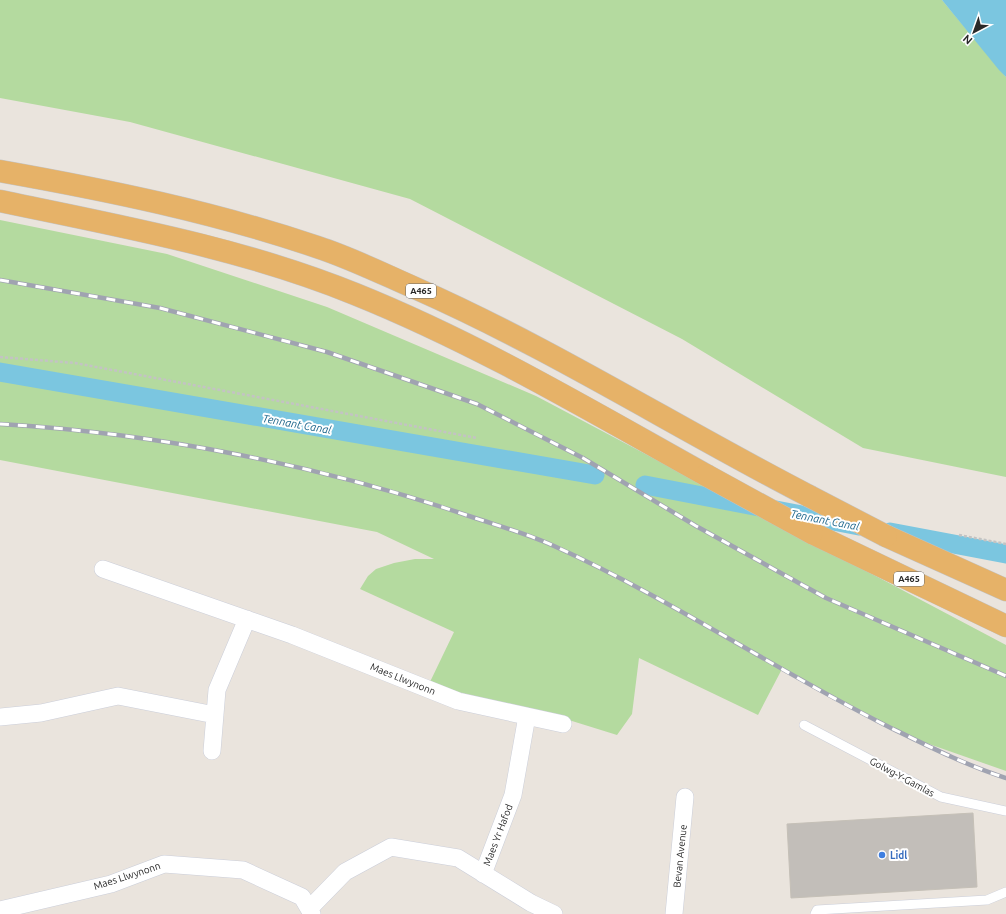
<svg xmlns="http://www.w3.org/2000/svg" width="1006" height="914" font-family="Ubuntu,sans-serif">
<style>
.green{fill:#b4da9f}
.water{fill:#7bc6e0}
.lines{fill:none;stroke-linecap:round;stroke-linejoin:round}
.canal{stroke:#7bc6e0;stroke-width:19}
.building{fill:#c2beb9;stroke:#c5c0b7}
.service-casing{stroke:#cbced9;stroke-width:10}
.minor-casing{stroke:#cbced9;stroke-width:18}
.trunk-casing{stroke:#c3c3c3;stroke-width:23}
.path{stroke:#c3c3c3;stroke-width:2.5;stroke-dasharray:3 2;stroke-linecap:butt}
.service{stroke:#fff;stroke-width:9}
.minor{stroke:#fff;stroke-width:17}
.trunk{stroke:#e6b268;stroke-width:22}
.rail-casing{stroke:#a0a3b1;stroke-width:4.5}
.rail{stroke:#fff;stroke-width:3;stroke-dasharray:9;stroke-linecap:butt}
.trunk-bridge-casing{stroke:#c3c3c3;stroke-width:23;stroke-linecap:butt}
.trunk-bridge{stroke:#e6b268;stroke-width:22}
.shop-dot{fill:#3f7fe0;stroke:#fff;stroke-width:1.5}
.labels{text-anchor:middle;dominant-baseline:central;stroke-width:4;stroke-linejoin:round;paint-order:stroke}
.shield{fill:#fff;stroke:#696969;stroke-width:1}
.shield-label{font-size:9px;font-weight:bold;fill:#292929}
.street-label{font-size:10px;fill:#292929;stroke:#fff}
.shop-label{font-size:10px;font-weight:bold;fill:#366cbe;stroke:#fff;text-anchor:start}
.water-label{font-size:11px;font-style:italic;fill:#1c658a;stroke:#fff}
</style>
<rect width="100%" height="100%" fill="#eae4dd"/>
<path class="green" d="M 0,0 L 942,0 L 1006,77 L 1006,477 L 863,448 L 682,339 L 410,199 L 130,122 L 0,98 Z
M 0,220 L 167,254 L 327,307 L 536,396 L 1006,645 L 1006,771 L 909,737 L 782,669 L 758,715 L 639,658 L 632,714 L 617,735 L 572,721 L 502,708 L 429,684 L 454,632 L 360,589 L 368,576 L 376,569 L 394,563 L 415,559 L 434,559 L 377,532 L 0,460 Z"/>
<path class="water" d="M 942,0 L 1006,0 L 1006,77 L 999,70 Z"/>
<g class="lines">
<path class="canal" d="M 0,372 L 595,475
M 645,485 L 859,526
M 890,532 L 1006,554"/>
</g>
<path class="building" d="M 973,813 L 977,887 L 791,898 L 787,824 Z"/>
<g class="lines">
<g class="service-casing">
<path id="service" d="M 804,725 L 941,797 L 1006,811
M 815,914 L 817,910 L 987,900 L 1006,892"/>
</g>
<g class="minor-casing">
<path id="minor" d="M 103,569 L 292,635 L 458,701 L 563,724
M 0,717 L 41,713 L 118,696 L 215,715
M 212,751 L 217,690 L 247,619
M 483,874 L 513,795 L 527,716
M 309,909 L 345,872 L 391,847 L 458,858 L 531,903 L 554,914
M 0,910 L 111,884 L 164,864 L 243,870 L 302,897 L 312,914
M 674,914 L 685,797"/>
</g>
<g class="trunk-casing">
<path id="trunk" d="M 0,171 C 107,190 214,212 317,247 C 351,258 383,274 415,288 C 551,348 677,428 809,496
M 0,201 C 119,226 242,248 355,294 C 477,343 591,411 706,475
M 812,533 L 1006,626
M 886,536 L 1006,590"/>
</g>
<path class="path" d="M 0,357 L 75,363 L 477,438
M 959,535 L 1006,544"/>
<use href="#service" class="service"/>
<use href="#minor" class="minor"/>
<use href="#trunk" class="trunk"/>
<g class="rail-casing">
<path id="rail" d="M 0,280 L 160,308 L 327,352 L 477,404 L 583,458 L 696,526 L 826,598 L 1006,676
M 0,424 C 156,433 324,466 472,517 C 499,526 528,534 554,546 C 669,598 774,669 887,726 C 926,745 965,765 1006,778"/>
</g>
<use href="#rail" class="rail"/>
<g class="trunk-bridge-casing">
<path id="trunk-bridge" d="M 706,475 L 812,533
M 809,496 L 886,536"/>
</g>
<use href="#trunk-bridge" class="trunk-bridge"/>
</g>
<circle class="shop-dot" cx="882" cy="855" r="4"/>
<g class="labels">
<g class="shield">
<rect x="406" y="284" width="30" height="14" rx="3"/>
<rect x="894" y="572" width="30" height="14" rx="3"/>
</g>
<g class="shield-label">
<text x="421" y="291">A465</text>
<text x="909" y="579">A465</text>
</g>
<g class="street-label">
<text transform="translate(403 679) rotate(22)">Maes Llwynonn</text>
<text transform="translate(902 777) rotate(28)">Golwg-Y-Gamlas</text>
<text transform="translate(498 835) rotate(-69)">Maes Yr Hafod</text>
<text transform="translate(680 856) rotate(-84)">Bevan Avenue</text>
<text transform="translate(127 876) rotate(-18)">Maes Llwynonn</text>
</g>
<g class="shop-label">
<text x="890" y="855">Lidl</text>
</g>
<g class="water-label">
<text transform="translate(297 424) rotate(10)">Tennant Canal</text>
<text transform="translate(825 520) rotate(11)">Tennant Canal</text>
</g>
</g>
<g transform="translate(974 32) rotate(221)" stroke="#ffffff" stroke-width="3" paint-order="stroke">
<path d="M0-3L7 15L0 10L-7 15Z" fill="#292929"/>
<text y="-6" font-size="11" font-weight="bold" text-anchor="middle" fill="#292929">N</text>
</g>
</svg>
